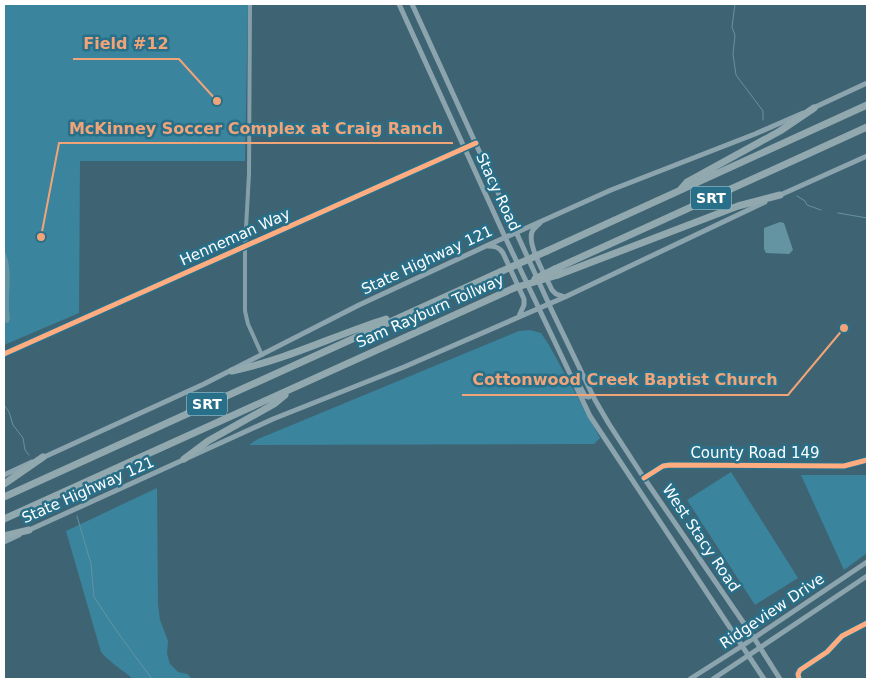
<svg xmlns="http://www.w3.org/2000/svg" width="871" height="683" font-family="'DejaVu Sans',sans-serif">
<style>
.green{fill:#3a849d}
.water{fill:#6493a2}
.lines{fill:none;stroke-linecap:round;stroke-linejoin:round}
.stream{stroke:#6493a2;stroke-width:1}
.street{stroke:#859fa8;stroke-width:4}
.secondary{stroke:#8ca4ad;stroke-width:5}
.highway{stroke:#91a8af;stroke-width:7}
.highway-bridge{stroke:#91a8af;stroke-width:7}
.cycleway-casing{stroke:#286f89;stroke-width:8}
.cycleway{stroke:#ffac80;stroke-width:5}
.labels{text-anchor:middle;dominant-baseline:central;stroke-width:5;stroke-linejoin:round;paint-order:stroke}
.shield{fill:#286f89;stroke:#bed4dc;stroke-width:1}
.shield-label{font-size:14px;font-weight:bold;fill:#fff}
.street-label{font-size:15px;fill:#fff;stroke:#286f89}
.leader{fill:none;stroke:#f2a479;stroke-width:2}
.callout-dot{fill:#f2a479;stroke:#286f89;stroke-width:2}
.callout-label{font-size:16px;text-anchor:middle;font-weight:bold;fill:#f2a479;stroke:#286f89;stroke-width:5;stroke-linejoin:round;paint-order:stroke}
</style>
<rect width="100%" height="100%" fill="#3e6473"/>
<path class="green" d="M 4,4 L 248,4 L 245,161 L 80,161 L 79,313 L 4,345 Z
M 530,330 L 541,333 L 549,345 L 600,438 L 594,444 L 249,445 L 258,439 L 519,331 Z
M 731,472 L 798,578 L 755,605 L 687,500 Z
M 801,475 L 867,475 L 867,553 L 844,570 Z
M 157,488 L 158,604 L 160,620 L 168,641 L 167,654 L 170,664 L 178,672 L 187,674 L 192,679 L 133,679 C 123,670 110,663 101,652 L 66,531 Z"/>
<path class="water" d="M 780,222 L 784,223 L 793,250 L 789,254 L 766,253 L 764,249 L 764,228 Z
M 4,250 C 15,270 6,297 10,318 L 9,322 L 7,323 L 4,322 Z"/>
<g class="lines">
<path class="stream" d="M 735,4 L 732,27 L 735,35 L 733,54 L 736,75 L 763,111 L 763,120
M 797,196 L 805,201 L 807,205 L 821,210
M 838,213 L 867,218
M 4,405 L 9,412 L 13,425 L 23,438 L 25,450 L 29,455
M 77,516 L 91,564 L 94,597 L 116,630 L 152,679"/>
<path class="street" d="M 250,4 L 249,174 L 245,246 L 245,311 L 248,324 L 262,355
M 4,354 L 476,143
M 644,478 L 663,466 L 670,465 L 844,466 L 867,460
M 799,679 L 798,674 L 800,670 L 827,652 L 842,636 L 867,623"/>
<path class="secondary" d="M 399,4 L 505,237 L 590,416 L 764,679
M 412,4 L 553,313 L 595,400 L 609,424 L 644,478 L 754,638 L 780,679
M 811,109 L 867,83
M 778,196 L 867,156
M 540,223 C 537,226 533,229 532,232 C 527,245 546,277 552,290 L 556,294 L 565,297
M 488,246 C 495,246 499,247 503,253 L 524,299 L 524,305 L 519,316
M 570,375 L 575,377 L 585,396 L 589,397 L 592,394
M 42,458 L 204,384 L 359,305 L 486,246 L 611,190 L 755,134 L 803,113
M 4,475 L 32,462
M 27,531 L 273,419 L 404,367 L 565,297 L 765,202
M 4,542 L 19,535
M 690,679 L 745,644 L 867,562
M 713,679 L 867,576"/>
<path class="highway" d="M 681,189 L 687,182 L 780,131 L 814,108
M 547,251 L 867,105
M 555,269 L 867,127
M 558,275 L 738,206 L 780,195
M 232,371 C 286,360 335,335 386,319
M 184,459 L 208,441 L 274,404 L 285,395
M 4,484 L 43,457
M 4,497 L 500,272
M 4,519 L 514,288
M 4,536 L 29,530"/>
<path class="highway-bridge" d="M 500,272 L 547,251
M 535,279 L 555,269
M 514,288 L 558,275"/>
<g class="cycleway-casing">
<path id="cycleway" d="M 4,354 L 476,143
M 644,478 L 663,466 L 670,465 L 844,466 L 867,460
M 799,679 L 798,674 L 800,670 L 827,652 L 842,636 L 867,623"/>
</g>
<use href="#cycleway" class="cycleway"/>
</g>
<g class="labels">
<g class="shield">
<rect x="691" y="186.5" width="40" height="23" rx="4"/>
<rect x="187" y="392.5" width="40" height="23" rx="4"/>
</g>
<g class="shield-label">
<text x="711" y="198">SRT</text>
<text x="207" y="404">SRT</text>
</g>
<g class="street-label">
<text transform="translate(498 192) rotate(65)">Stacy Road</text>
<text transform="translate(235 237) rotate(-24)">Henneman Way</text>
<text transform="translate(427 260) rotate(-25)">State Highway 121</text>
<text transform="translate(430 311) rotate(-24)">Sam Rayburn Tollway</text>
<text x="755" y="453">County Road 149</text>
<text transform="translate(88 490) rotate(-24)">State Highway 121</text>
<text transform="translate(701 538) rotate(56)">West Stacy Road</text>
<text transform="translate(772 611) rotate(-34)">Ridgeview Drive</text>
</g>
</g>
<path class="leader" d="M217 101L179 59H73M41 237L59 143H453M844 328L788 395H462"/>
<g class="callout-dot">
<circle cx="217" cy="101" r="5"/>
<circle cx="41" cy="237" r="5"/>
<circle cx="844" cy="328" r="5"/>
</g>
<g class="callout-label">
<text x="126" y="49">Field #12</text>
<text x="256" y="134">McKinney Soccer Complex at Craig Ranch</text>
<text x="625" y="385">Cottonwood Creek Baptist Church</text>
</g>
<rect width="871" height="683" fill="none" stroke="#ffffff" stroke-width="10"/>
</svg>
